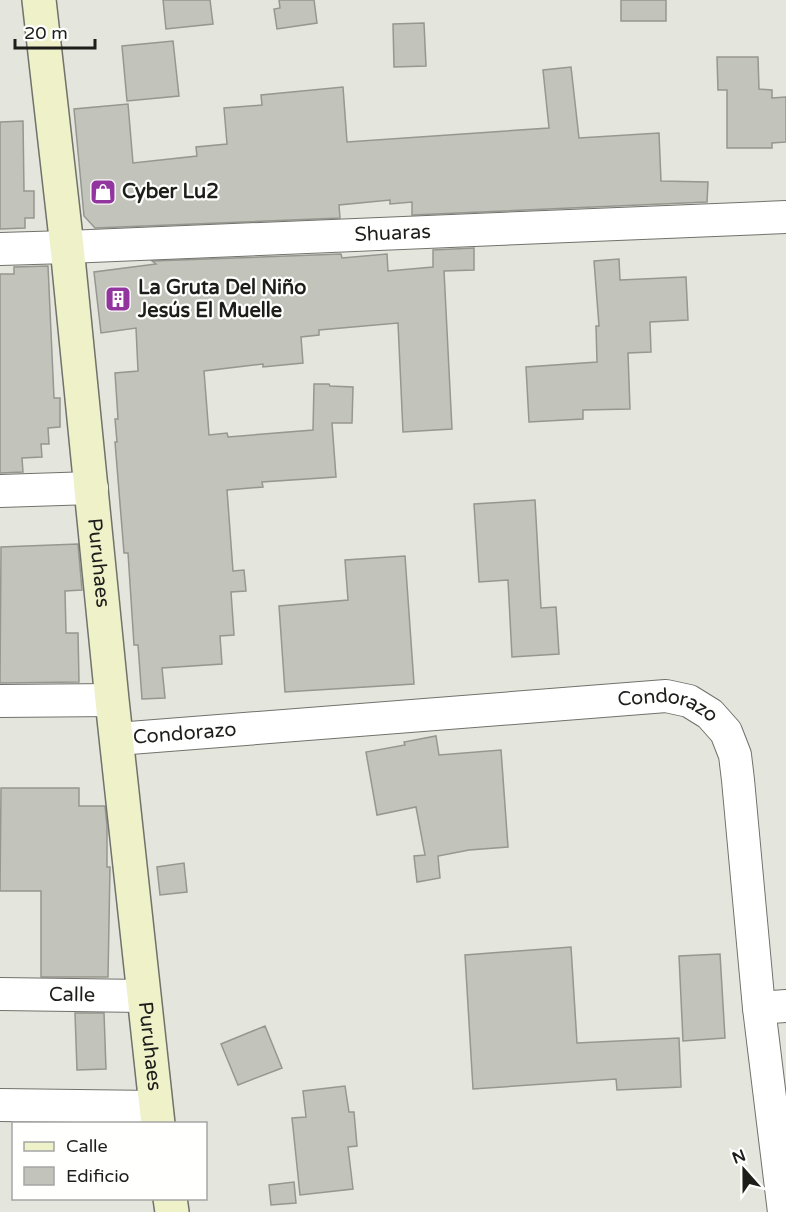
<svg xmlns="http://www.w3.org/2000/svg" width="786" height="1212" font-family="'Varela Round',sans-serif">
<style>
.building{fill:#c2c3bb;stroke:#969790;stroke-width:1.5}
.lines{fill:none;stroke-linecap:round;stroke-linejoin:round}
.street-casing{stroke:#71726b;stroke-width:34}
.secondary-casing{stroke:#71726b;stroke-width:36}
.street{stroke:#fff;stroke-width:32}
.secondary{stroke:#eff1c9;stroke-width:33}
.labels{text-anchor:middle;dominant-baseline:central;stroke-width:4.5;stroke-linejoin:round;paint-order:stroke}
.poi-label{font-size:20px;font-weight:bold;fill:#1d1d1a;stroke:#fffffe;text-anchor:start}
.street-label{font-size:20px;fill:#1d1d1a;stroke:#fffffe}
</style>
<rect width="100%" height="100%" fill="#e4e5dd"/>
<path class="building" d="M 163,0 L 210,0 L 213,24 L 166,29 Z
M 279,0 L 314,0 L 317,23 L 277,29 L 274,9 L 280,8 Z
M 621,0 L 666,0 L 666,21 L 621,21 Z
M 424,23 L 426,66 L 394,67 L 393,24 Z
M 173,41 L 179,96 L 127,101 L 122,46 Z
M 717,57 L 758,57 L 759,89 L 772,90 L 772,98 L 786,97 L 786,142 L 772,143 L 772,148 L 727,148 L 727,90 L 718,90 Z
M 571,67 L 579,138 L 659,133 L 661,181 L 708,182 L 707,202 L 412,215 L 412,202 L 390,204 L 390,200 L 339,205 L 340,218 L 95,228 L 84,216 L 74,109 L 128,104 L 133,163 L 197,156 L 196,147 L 227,144 L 224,108 L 262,105 L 261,95 L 343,87 L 347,142 L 549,128 L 543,70 Z
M 23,121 L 24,191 L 34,191 L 34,218 L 25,218 L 25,228 L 0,229 L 0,122 Z
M 474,248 L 474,270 L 444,271 L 452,429 L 403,432 L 398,323 L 319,330 L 319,335 L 301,337 L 303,363 L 263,367 L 263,364 L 204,371 L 209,435 L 227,433 L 228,437 L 313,430 L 314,384 L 329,384 L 330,386 L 353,387 L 352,423 L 332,423 L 336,477 L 262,482 L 263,487 L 227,490 L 233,571 L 244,570 L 246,591 L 231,592 L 234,635 L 220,636 L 222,664 L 162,668 L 165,698 L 142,699 L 138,645 L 134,645 L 128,553 L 124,553 L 115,442 L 117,442 L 115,419 L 118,419 L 115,373 L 138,371 L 136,328 L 101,333 L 94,272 L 156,264 L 152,261 L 341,254 L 342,258 L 387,254 L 388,271 L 433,267 L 433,250 Z
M 619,259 L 620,280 L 686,277 L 688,320 L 650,322 L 651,352 L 628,353 L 630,409 L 583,410 L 583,419 L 529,422 L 526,367 L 597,362 L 596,326 L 599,326 L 594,261 Z
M 48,266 L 54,398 L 60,398 L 60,427 L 48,428 L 49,444 L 41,444 L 42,457 L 22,458 L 23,472 L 0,473 L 0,274 L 14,274 L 14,267 Z
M 535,500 L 541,608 L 556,607 L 559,654 L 512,657 L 508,580 L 479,582 L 474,504 Z
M 78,544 L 82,590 L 65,591 L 66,633 L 78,633 L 79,682 L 0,683 L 1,547 Z
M 405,556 L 414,684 L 285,692 L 279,606 L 348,600 L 345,560 Z
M 436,736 L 439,755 L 501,750 L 508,847 L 469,850 L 438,856 L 440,878 L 417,882 L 414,856 L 425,855 L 416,807 L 377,815 L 366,752 L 405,745 L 404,742 Z
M 1,788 L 79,788 L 79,806 L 105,806 L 107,826 L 107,867 L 110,867 L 108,977 L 41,977 L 41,891 L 0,891 Z
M 184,863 L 187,892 L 160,895 L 157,867 Z
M 571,947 L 577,1043 L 679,1038 L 681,1087 L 617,1090 L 616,1079 L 473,1089 L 465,955 Z
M 720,954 L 725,1038 L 683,1041 L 679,956 Z
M 75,1013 L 104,1013 L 106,1069 L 77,1070 Z
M 265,1026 L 282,1068 L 238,1085 L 221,1044 Z
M 345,1086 L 349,1112 L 354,1112 L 357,1146 L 348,1147 L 353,1189 L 300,1195 L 292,1118 L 306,1117 L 303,1091 Z
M 294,1182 L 296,1203 L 271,1205 L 269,1185 Z"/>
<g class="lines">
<g class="street-casing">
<g id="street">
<path id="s1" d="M 0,249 L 67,247 L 786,217"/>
<path d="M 0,491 L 92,488"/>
<path d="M 0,701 L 112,700"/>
<path id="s2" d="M 117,739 L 666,696 L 689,701 L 710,714 L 726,732 L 735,755 L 738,780 L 759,1008 L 784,1212"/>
<path id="s3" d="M 0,994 L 144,996"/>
<path d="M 759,1008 L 786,1006"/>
<path d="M 0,1105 L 155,1107"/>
</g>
</g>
<g class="secondary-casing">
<g id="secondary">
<path id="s4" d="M 39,0 L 67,247 L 112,700 L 158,1124"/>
<path d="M 170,1198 L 172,1212"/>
</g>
</g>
<use href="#street" class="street"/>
<use href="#secondary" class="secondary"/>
</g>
<defs>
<g id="shop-square" transform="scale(1.35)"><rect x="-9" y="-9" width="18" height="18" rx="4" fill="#93359f" stroke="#fffffe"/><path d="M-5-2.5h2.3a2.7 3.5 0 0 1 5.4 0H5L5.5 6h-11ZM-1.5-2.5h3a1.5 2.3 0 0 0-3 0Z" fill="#fff"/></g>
<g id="building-square" transform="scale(1.35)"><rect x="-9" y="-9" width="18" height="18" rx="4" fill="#93359f" stroke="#fffffe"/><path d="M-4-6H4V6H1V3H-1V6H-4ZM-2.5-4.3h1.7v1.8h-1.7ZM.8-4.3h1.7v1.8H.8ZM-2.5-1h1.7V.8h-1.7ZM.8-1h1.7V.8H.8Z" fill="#fff"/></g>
</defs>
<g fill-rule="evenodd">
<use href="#shop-square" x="103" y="192"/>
<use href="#building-square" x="118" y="299"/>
</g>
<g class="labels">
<g class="poi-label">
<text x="122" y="192">Cyber Lu2</text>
<text x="138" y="288">La Gruta Del Niño<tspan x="138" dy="23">Jesús El Muelle</tspan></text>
</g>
<g class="street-label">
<text stroke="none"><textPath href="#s1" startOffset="393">Shuaras</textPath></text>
<text stroke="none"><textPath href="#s4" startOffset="566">Puruhaes</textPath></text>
<text stroke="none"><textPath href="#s2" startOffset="554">Condorazo</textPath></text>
<text stroke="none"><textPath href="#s2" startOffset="68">Condorazo</textPath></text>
<text stroke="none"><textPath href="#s3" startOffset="72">Calle</textPath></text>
<text stroke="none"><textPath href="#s4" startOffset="1052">Puruhaes</textPath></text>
</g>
</g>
<rect x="12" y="1122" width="195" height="78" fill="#fffffe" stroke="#a5a5a3" stroke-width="1.5"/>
<rect x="24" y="1142" width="30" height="9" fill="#eff1c9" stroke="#a5a5a3" stroke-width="1.5"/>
<text x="66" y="1152" font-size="18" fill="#1d1d1a">Calle</text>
<rect x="24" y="1167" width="30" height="18" fill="#c2c3bb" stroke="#a5a5a3" stroke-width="1.5"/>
<text x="66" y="1182" font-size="18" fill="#1d1d1a">Edificio</text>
<g transform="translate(744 1170) rotate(339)" stroke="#fffffe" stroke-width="4.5" paint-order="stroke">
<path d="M0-4.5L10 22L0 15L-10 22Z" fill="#1d1d1a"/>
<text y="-9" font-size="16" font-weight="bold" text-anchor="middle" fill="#1d1d1a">N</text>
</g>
<path d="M15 39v9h80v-9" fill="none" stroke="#1d1d1a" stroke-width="3"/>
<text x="24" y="39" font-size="18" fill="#1d1d1a" stroke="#fffffe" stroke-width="4.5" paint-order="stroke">20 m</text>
</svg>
